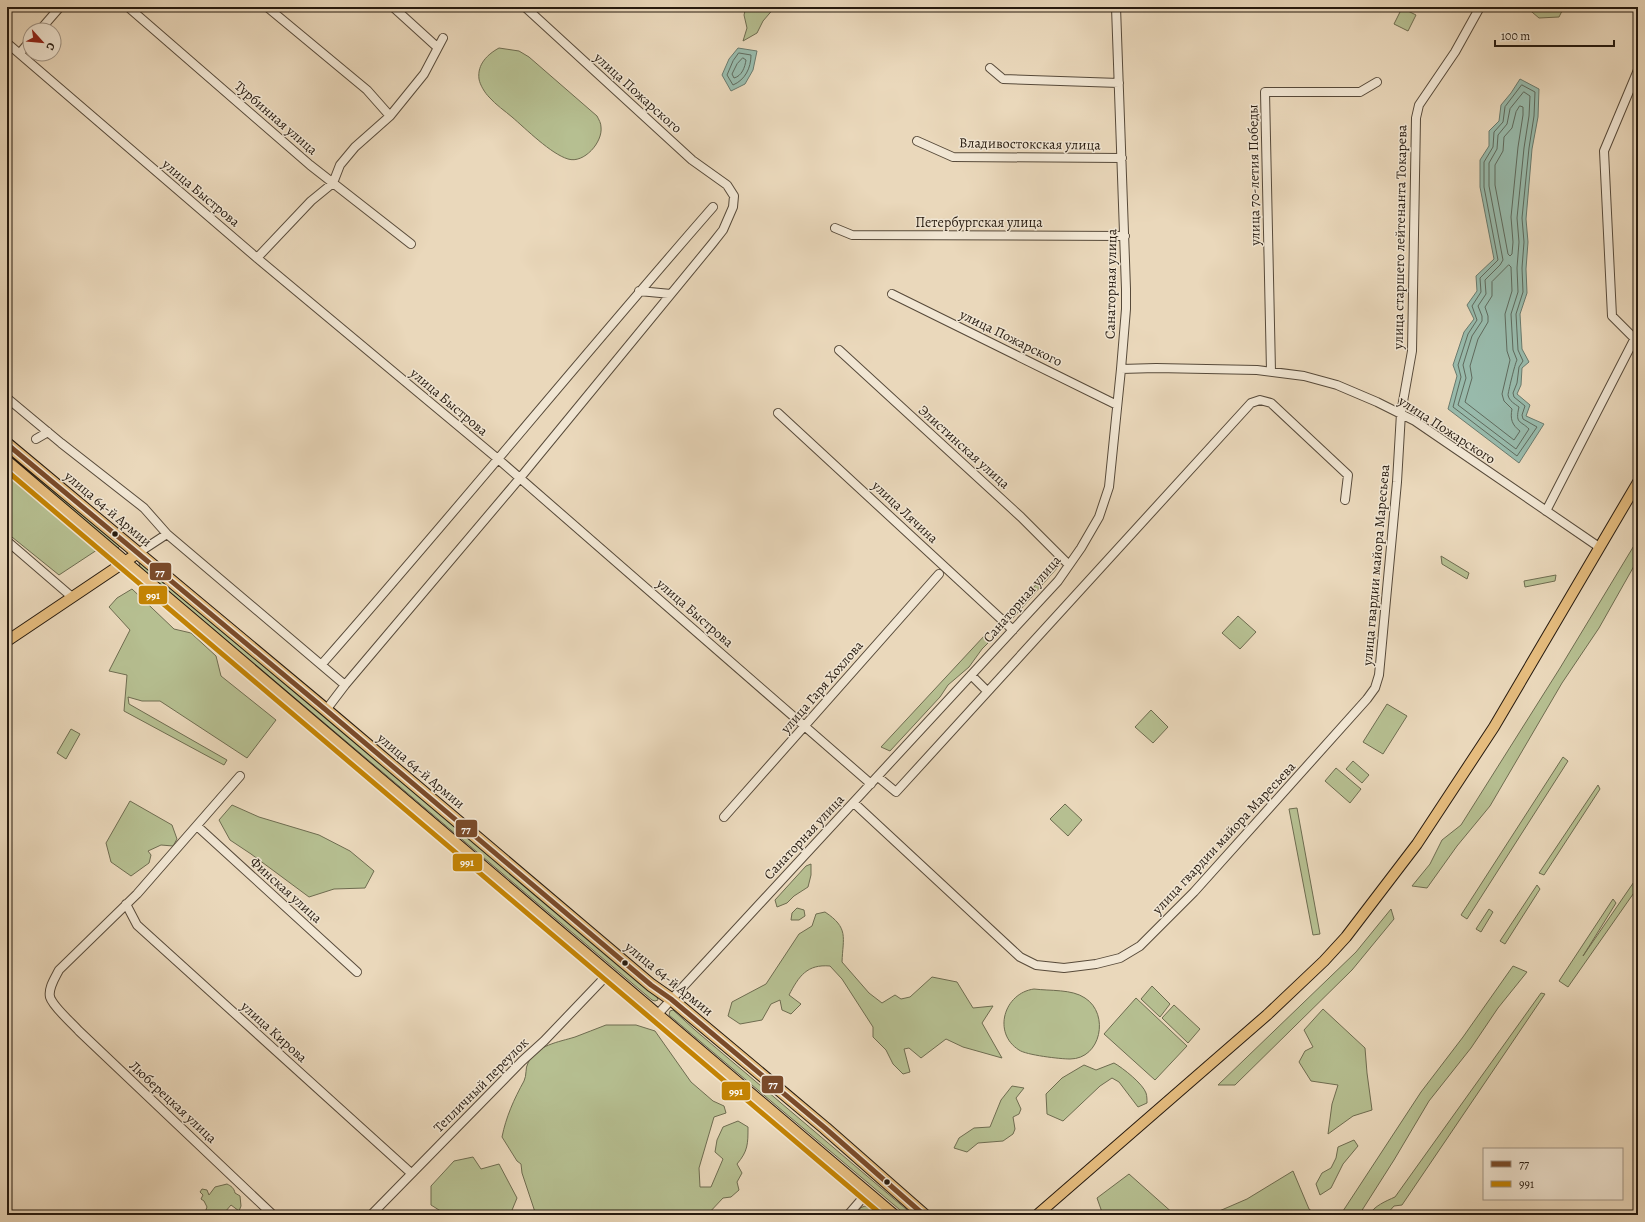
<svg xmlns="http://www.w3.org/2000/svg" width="1645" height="1222" font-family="Alegreya,serif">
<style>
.green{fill:#b6bf91;stroke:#6e6c50}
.water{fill:#98baab;stroke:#6a7a6d}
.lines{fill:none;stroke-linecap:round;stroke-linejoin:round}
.shore{stroke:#5f6a5d;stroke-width:1}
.minor-casing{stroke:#574a3a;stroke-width:10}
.major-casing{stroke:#261a0f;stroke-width:12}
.highway-casing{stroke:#261a0f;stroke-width:14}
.minor{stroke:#f1e6d3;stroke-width:8}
.major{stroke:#e5bc7e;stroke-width:10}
.highway{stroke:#e5bc7e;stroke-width:12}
.bus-1-casing{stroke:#f1e6d3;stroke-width:8}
.bus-2-casing{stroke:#f1e6d3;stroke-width:8}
.bus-1{stroke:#7a4b2a;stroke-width:5}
.bus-2{stroke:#c38304;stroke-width:5}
.bus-dot{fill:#261a0f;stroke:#f1e6d3;stroke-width:1.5}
.labels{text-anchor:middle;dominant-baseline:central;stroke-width:3;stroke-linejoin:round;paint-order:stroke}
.street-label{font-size:14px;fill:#261a0f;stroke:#f1e6d3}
.line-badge{stroke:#f1e6d3;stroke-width:1.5}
.badge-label{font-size:11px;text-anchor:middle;font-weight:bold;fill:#fff}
</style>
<rect width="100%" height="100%" fill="#ead8bb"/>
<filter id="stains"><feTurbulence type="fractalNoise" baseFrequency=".005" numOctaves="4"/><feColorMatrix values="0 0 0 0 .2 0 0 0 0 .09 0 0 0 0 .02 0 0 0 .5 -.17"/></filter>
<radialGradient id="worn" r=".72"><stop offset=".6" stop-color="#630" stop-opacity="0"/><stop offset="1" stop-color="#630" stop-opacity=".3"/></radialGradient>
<path class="green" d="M 746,7 L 775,7 L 763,21 L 757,33 L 743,41 L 747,28 L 744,15 Z
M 1526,7 L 1564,7 L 1559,17 L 1539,18 Z
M 1402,8 L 1416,15 L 1408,31 L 1394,24 Z
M 499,48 L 519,51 L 529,57 L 597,116 C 599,120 601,123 601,127 C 603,142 584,164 568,159 C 551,154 526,129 512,117 C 505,111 496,105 489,97 C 485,93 480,85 479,79 C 477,64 488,54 499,48 Z
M 7,448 L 120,546 L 118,548 L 114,546 L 7,457 Z
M 7,470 L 100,548 L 59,575 L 7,533 Z
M 1638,539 L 1638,559 L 1599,628 L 1562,683 L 1490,806 L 1457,846 L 1427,888 L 1412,886 L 1430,864 L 1442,840 L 1461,825 L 1560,668 Z
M 1441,556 L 1469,573 L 1467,579 L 1442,564 Z
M 139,563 L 144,563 L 657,997 L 658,1000 L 655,1001 L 652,1000 L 140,567 Z
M 1055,564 L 1060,564 L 1057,568 L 1013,618 L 1009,614 Z
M 1556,575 L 1555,581 L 1525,587 L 1524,581 Z
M 132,589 L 174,629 L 191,633 L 216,656 L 221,676 L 276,720 L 247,758 L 160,701 L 142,701 L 128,697 L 129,704 L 227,760 L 224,765 L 124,711 L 127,675 L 109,671 L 130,630 L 109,607 L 117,598 Z
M 1238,616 L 1256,632 L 1240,649 L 1222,633 Z
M 985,635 L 988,643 L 982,649 L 969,667 L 948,685 L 940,697 L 890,751 L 881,747 Z
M 1387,704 L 1407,716 L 1383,754 L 1363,742 Z
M 1151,710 L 1168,727 L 1153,743 L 1135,727 Z
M 71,729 L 80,734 L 66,759 L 57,753 Z
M 1563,757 L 1568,761 L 1467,919 L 1461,915 Z
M 1353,761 L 1369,775 L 1362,783 L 1346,769 Z
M 1336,768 L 1361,789 L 1350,803 L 1325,781 Z
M 1598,785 L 1600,789 L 1544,875 L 1539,873 Z
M 130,801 L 172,825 L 177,839 L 173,846 L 161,845 L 148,851 L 151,855 L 149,863 L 131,876 L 111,862 L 106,843 Z
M 1065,804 L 1082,820 L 1068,836 L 1050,819 Z
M 232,805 L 259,817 L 319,835 L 350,851 L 374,871 L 365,888 L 334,889 L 309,897 L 251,854 L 230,840 L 219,820 Z
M 1297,808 L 1320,934 L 1313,935 L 1289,809 Z
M 811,864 L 811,875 L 808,887 L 794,896 L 787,903 L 777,907 L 775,900 L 806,866 Z
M 1638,876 L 1638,887 L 1568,987 L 1559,981 L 1613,899 L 1616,903 L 1583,956 Z
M 1537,885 L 1540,889 L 1505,944 L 1500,941 Z
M 797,908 L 804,910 L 805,916 L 799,920 L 791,920 L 792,913 Z
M 1391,909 L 1394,919 L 1352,970 L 1235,1085 L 1218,1085 L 1356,952 Z
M 1489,909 L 1493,912 L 1481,932 L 1476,929 Z
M 825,912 C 849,928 843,937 842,962 L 869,993 L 882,1003 L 895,995 L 901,999 L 910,997 L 932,977 L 957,982 L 973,1008 L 993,1006 L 982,1023 L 1002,1058 L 963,1047 L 946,1039 L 921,1058 L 909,1048 L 904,1049 L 910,1072 L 903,1074 L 893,1064 L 886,1050 L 873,1037 L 873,1027 L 842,979 L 830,966 C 807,964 799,976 789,995 L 801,1004 L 791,1014 L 782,1010 L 780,1000 L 771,1004 L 762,1020 L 740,1024 L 728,1016 L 732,1002 L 766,984 L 799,934 L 812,926 L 816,914 Z
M 1513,966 L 1527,972 L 1498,1008 L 1471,1048 L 1429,1101 L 1394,1160 L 1359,1215 L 1354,1215 L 1343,1211 L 1421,1092 L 1463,1037 Z
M 1152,986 L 1170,1004 L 1160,1017 L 1141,999 Z
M 1034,989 C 1050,991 1072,989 1085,998 C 1110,1014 1101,1059 1070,1059 C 1060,1059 1026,1055 1019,1050 C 992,1033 1004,993 1034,989 Z
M 1541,993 L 1545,994 L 1402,1205 L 1394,1206 L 1386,1215 L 1369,1215 C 1374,1206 1386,1201 1395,1197 Z
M 1136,998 L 1187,1046 L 1155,1080 L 1104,1034 Z
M 1174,1005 L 1200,1029 L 1188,1043 L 1162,1018 Z
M 1323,1009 L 1365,1048 L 1367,1073 L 1372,1110 L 1353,1116 L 1328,1134 L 1332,1104 L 1338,1085 L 1311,1081 L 1299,1062 L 1305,1051 L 1313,1047 L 1304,1030 Z
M 673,1010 L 695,1030 L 913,1215 L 906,1215 L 669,1015 L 670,1011 Z
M 606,1025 L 636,1025 L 655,1031 L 691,1082 L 713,1101 L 724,1106 L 726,1113 L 714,1117 L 699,1168 L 700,1187 L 711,1187 L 723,1159 L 715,1152 L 717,1140 L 723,1127 L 738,1121 L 748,1127 C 748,1144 748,1151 737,1164 L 742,1173 L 737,1182 L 739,1190 L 731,1197 L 723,1198 L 707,1215 L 536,1215 L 522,1173 L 521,1164 L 517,1161 L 502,1137 C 506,1117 514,1099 524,1081 C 527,1075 525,1068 528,1063 C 536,1045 559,1042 575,1037 C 585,1033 596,1029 606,1025 Z
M 1114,1063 C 1123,1068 1143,1084 1146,1093 C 1147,1096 1147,1100 1147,1103 L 1138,1107 L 1119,1082 L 1112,1078 L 1100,1086 L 1063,1121 L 1047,1114 L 1046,1094 L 1062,1078 L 1084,1065 L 1096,1070 Z
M 1012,1086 L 1024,1088 L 1016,1098 L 1021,1109 L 1019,1114 L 1013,1117 L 1015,1129 L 1013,1134 L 1003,1141 L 978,1143 L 967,1152 L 954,1148 L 959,1138 L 974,1128 L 990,1127 L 1001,1100 Z
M 1354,1140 L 1358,1146 L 1343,1164 L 1331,1188 L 1320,1195 L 1316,1184 L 1322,1173 L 1331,1168 L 1336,1158 L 1338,1147 Z
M 473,1157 L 481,1169 L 499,1164 L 517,1198 L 510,1215 L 447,1215 L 431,1205 L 431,1186 L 454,1161 Z
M 1293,1171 L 1309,1209 L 1317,1215 L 1210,1215 L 1247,1199 Z
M 1129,1174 L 1175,1215 L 1103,1215 L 1097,1198 Z
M 227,1184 C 231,1186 234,1188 235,1193 L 240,1196 L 241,1206 L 239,1211 L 231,1205 L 225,1212 L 219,1215 L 204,1215 L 207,1207 L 204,1201 L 201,1199 L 203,1195 L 200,1192 L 202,1189 L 207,1190 L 209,1195 L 215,1187 Z
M 865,1206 L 875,1210 L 878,1215 L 858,1215 L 860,1208 Z"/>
<path class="water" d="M 738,48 L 757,51 L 753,70 L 745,84 L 731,91 L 722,75 L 729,59 Z
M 1520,79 L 1539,89 L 1538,117 L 1532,149 L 1526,219 L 1528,242 L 1526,269 L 1527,293 L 1520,314 L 1522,349 L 1529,362 L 1522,368 L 1521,385 L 1517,394 L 1530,405 L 1526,416 L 1544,424 L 1519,463 L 1448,409 L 1457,376 L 1453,365 L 1464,332 L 1474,319 L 1467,305 L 1477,291 L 1476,276 L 1494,259 L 1480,187 L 1480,160 L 1489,146 L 1489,131 L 1499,121 L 1501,105 L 1511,93 Z"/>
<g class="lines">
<path class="shore" d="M 739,53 L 751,55 C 751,68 745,80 733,85 L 727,75 L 733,61 Z
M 743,58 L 746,60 C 745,67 742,76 734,78 L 732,74 L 737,64 Z
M 1522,85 L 1535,92 L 1534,116 L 1529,148 L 1522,218 L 1524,242 L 1522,268 L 1523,292 L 1516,314 L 1518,350 L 1523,361 L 1519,367 L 1517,383 L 1513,393 L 1514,397 L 1525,406 L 1522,415 L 1523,419 L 1537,427 L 1517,456 L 1453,407 L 1461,377 L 1458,365 L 1468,334 L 1477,320 L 1472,306 L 1481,292 L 1480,278 L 1498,260 L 1484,187 L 1484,162 L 1493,147 L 1494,132 L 1503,122 L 1505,107 Z
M 1524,92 L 1530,96 L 1529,116 L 1524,148 L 1517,218 L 1519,242 L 1517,268 L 1518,292 L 1511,314 L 1513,350 L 1517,360 C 1515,363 1508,393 1508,395 C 1509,401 1515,404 1519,407 C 1515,424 1520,420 1529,429 L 1516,449 L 1458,405 L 1466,378 L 1463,365 L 1472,336 L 1482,321 L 1482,316 L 1478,306 L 1486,294 L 1485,280 L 1500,265 L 1503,260 L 1489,186 L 1489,163 L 1497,149 L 1498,135 L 1507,124 L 1510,109 Z
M 1520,106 L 1523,107 L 1523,115 L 1518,147 L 1511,217 L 1513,242 L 1512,254 L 1510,256 L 1508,254 L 1495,185 L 1495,165 L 1503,151 L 1504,137 L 1512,128 L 1516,112 Z
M 1509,265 L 1511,267 L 1512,291 L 1505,314 L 1507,351 L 1510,360 L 1502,394 L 1504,401 L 1512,409 C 1510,419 1512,425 1520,431 L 1514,440 L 1465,402 L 1472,378 L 1470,366 L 1478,339 L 1488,322 L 1488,316 L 1485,307 L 1492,296 L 1492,282 Z"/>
<g class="minor-casing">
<path id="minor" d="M 128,7 L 310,165 L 411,244
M 267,7 L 367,90 L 390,116
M 393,7 L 437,47
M 40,30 L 60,7
M 7,43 L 257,258 L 498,459 L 871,784
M 20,53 L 30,41
M 990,68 L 1003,79 L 1119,83
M 917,141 L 953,157 L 1122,158
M 835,228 L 852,235 L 1125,236
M 257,258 L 311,201 L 333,183 L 340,165 L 355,147 L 390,116 L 424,74 L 443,38
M 639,291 L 671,294
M 892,294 L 1117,405
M 1635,339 L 1612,316 L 1604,151 L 1638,70
M 839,350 L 1021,517 L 1069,565
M 1121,369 L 1156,368 L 1257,370 L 1304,376 L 1337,385 L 1377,402 L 1415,421 L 1599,547
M 1271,371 L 1265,92 L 1360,92 L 1377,82
M 7,398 L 61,443 L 144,508 L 167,534 L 138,553
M 778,413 L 1013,630
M 36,439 L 48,432
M 1546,511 L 1638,332
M 167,534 L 345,685
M 7,541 L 72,597
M 322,664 C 454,514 581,358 713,207
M 971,675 L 987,691
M 326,710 L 345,685 L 520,478 L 712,244 L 723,230 L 733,207 L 734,196 L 727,185 L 692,160 L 525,7
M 240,776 L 137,894 L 59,970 C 55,978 48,988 50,997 C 53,1007 72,1023 79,1031 L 273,1215
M 878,777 L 896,792 L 1251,403 L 1260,400 L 1271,403 L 1348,475 L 1345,500
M 854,803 L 1020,957 L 1036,965 L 1064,968 L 1096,964 L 1120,958 L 1140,946 L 1194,892 L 1367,699 L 1375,688 L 1379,675 L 1397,482 L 1401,413 L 1412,351 L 1416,118 L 1419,105 L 1455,52 L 1480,7
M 724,817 L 939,574
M 197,826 L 357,972
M 126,904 L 137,925 L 411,1173
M 657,1015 L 1058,581 L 1081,548 L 1099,517 L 1109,487 L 1121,369 L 1126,309 L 1126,289 L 1116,7
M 371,1215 L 522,1061 L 544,1041 L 609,973
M 848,1215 L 867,1193"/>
</g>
<g class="major-casing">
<path id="major" d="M 7,641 L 138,553
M 1037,1215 L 1267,1015 L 1324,961 L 1346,937 L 1417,844 L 1494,727 L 1638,482"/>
</g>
<g class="highway-casing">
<path id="highway" d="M 7,444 L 326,710 L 651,985 L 671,999 L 825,1128 L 924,1215
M 7,462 C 302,713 597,965 893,1215"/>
</g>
<use href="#minor" class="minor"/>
<use href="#major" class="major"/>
<use href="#highway" class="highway"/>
<g class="bus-1-casing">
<path id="bus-1" d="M 7,444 L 326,710 L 651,985 L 671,999 L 825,1128 L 924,1215"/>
</g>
<g class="bus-2-casing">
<path id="bus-2" d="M 7,471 L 882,1215"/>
</g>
<use href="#bus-1" class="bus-1"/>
<use href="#bus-2" class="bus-2"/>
</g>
<g class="bus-dot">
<circle cx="115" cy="534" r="3.5"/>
<circle cx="625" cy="963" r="3.5"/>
<circle cx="887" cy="1182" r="3.5"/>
</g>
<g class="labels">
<g class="street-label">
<text transform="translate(638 93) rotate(42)">улица Пожарского</text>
<text transform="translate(276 118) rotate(41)">Турбинная улица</text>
<text transform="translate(1030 144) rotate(1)">Владивостокская улица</text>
<text transform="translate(1254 175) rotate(-91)">улица 70-летия Победы</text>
<text transform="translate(201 193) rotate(40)">улица Быстрова</text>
<text x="979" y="222">Петербургская улица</text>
<text transform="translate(1400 237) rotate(-89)">улица старшего лейтенанта Токарева</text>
<text transform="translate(1111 284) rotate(-89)">Санаторная улица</text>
<text transform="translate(1011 338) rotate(26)">улица Пожарского</text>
<text transform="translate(449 402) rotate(40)">улица Быстрова</text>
<text transform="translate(1447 430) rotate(33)">улица Пожарского</text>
<text transform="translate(964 447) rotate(42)">Элистинская улица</text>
<text transform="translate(108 509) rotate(40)">улица 64-й Армии</text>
<text transform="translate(905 512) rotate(43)">улица Лячина</text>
<text transform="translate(1376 565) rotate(-85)">улица гвардии майора Маресьева</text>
<text transform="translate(1022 599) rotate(-49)">Санаторная улица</text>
<text transform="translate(695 613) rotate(41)">улица Быстрова</text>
<text transform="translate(822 687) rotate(-49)">улица Гаря Хохлова</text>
<text transform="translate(421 771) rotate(40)">улица 64-й Армии</text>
<text transform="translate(804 837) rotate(-47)">Санаторная улица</text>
<text transform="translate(1224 838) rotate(-47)">улица гвардии майора Маресьева</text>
<text transform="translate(286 890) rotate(42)">Финская улица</text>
<text transform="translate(669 979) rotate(39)">улица 64-й Армии</text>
<text transform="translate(274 1032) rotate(42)">улица Кирова</text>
<text transform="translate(481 1085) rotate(-45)">Тепличный переулок</text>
<text transform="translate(173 1102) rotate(43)">Люберецкая улица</text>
</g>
</g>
<g class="line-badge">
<rect x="149" y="562" width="23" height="19" rx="4" fill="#7a4b2a"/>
<rect x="138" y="585" width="30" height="20" rx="4" fill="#c38304"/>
<rect x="455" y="819" width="23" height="19" rx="4" fill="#7a4b2a"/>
<rect x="452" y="853" width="31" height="19" rx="4" fill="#c38304"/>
<rect x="761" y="1075" width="23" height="19" rx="4" fill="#7a4b2a"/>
<rect x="721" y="1081" width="30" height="20" rx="4" fill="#c38304"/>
</g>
<g class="badge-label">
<text x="160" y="576">77</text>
<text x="153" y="599">991</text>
<text x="466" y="833">77</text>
<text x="467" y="866">991</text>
<text x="773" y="1088">77</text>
<text x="736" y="1095">991</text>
</g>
<rect width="1645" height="1222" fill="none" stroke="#ead8bb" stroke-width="24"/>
<rect x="8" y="8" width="1629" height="1206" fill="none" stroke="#261a0f" stroke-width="2"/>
<rect x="12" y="12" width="1621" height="1198" fill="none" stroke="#261a0f"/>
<rect x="1483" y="1148" width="140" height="52" fill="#f1e6d3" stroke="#a09485"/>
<rect x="1491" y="1161" width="20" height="6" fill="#7a4b2a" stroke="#a09485"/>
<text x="1519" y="1168" font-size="12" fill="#261a0f">77</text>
<rect x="1491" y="1181" width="20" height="6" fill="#c38304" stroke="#a09485"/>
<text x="1519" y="1188" font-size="12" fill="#261a0f">991</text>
<g transform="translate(42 42) rotate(117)"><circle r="19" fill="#f1e6d3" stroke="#a09485"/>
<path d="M0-3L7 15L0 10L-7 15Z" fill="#8f2418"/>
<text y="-6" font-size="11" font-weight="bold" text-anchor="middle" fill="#261a0f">С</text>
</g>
<path d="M1495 40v6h119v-6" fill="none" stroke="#261a0f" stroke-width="2"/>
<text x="1501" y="40" font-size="12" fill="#261a0f" stroke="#f1e6d3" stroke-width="3" paint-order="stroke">100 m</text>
<rect width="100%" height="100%" filter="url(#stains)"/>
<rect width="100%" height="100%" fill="url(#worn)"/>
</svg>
